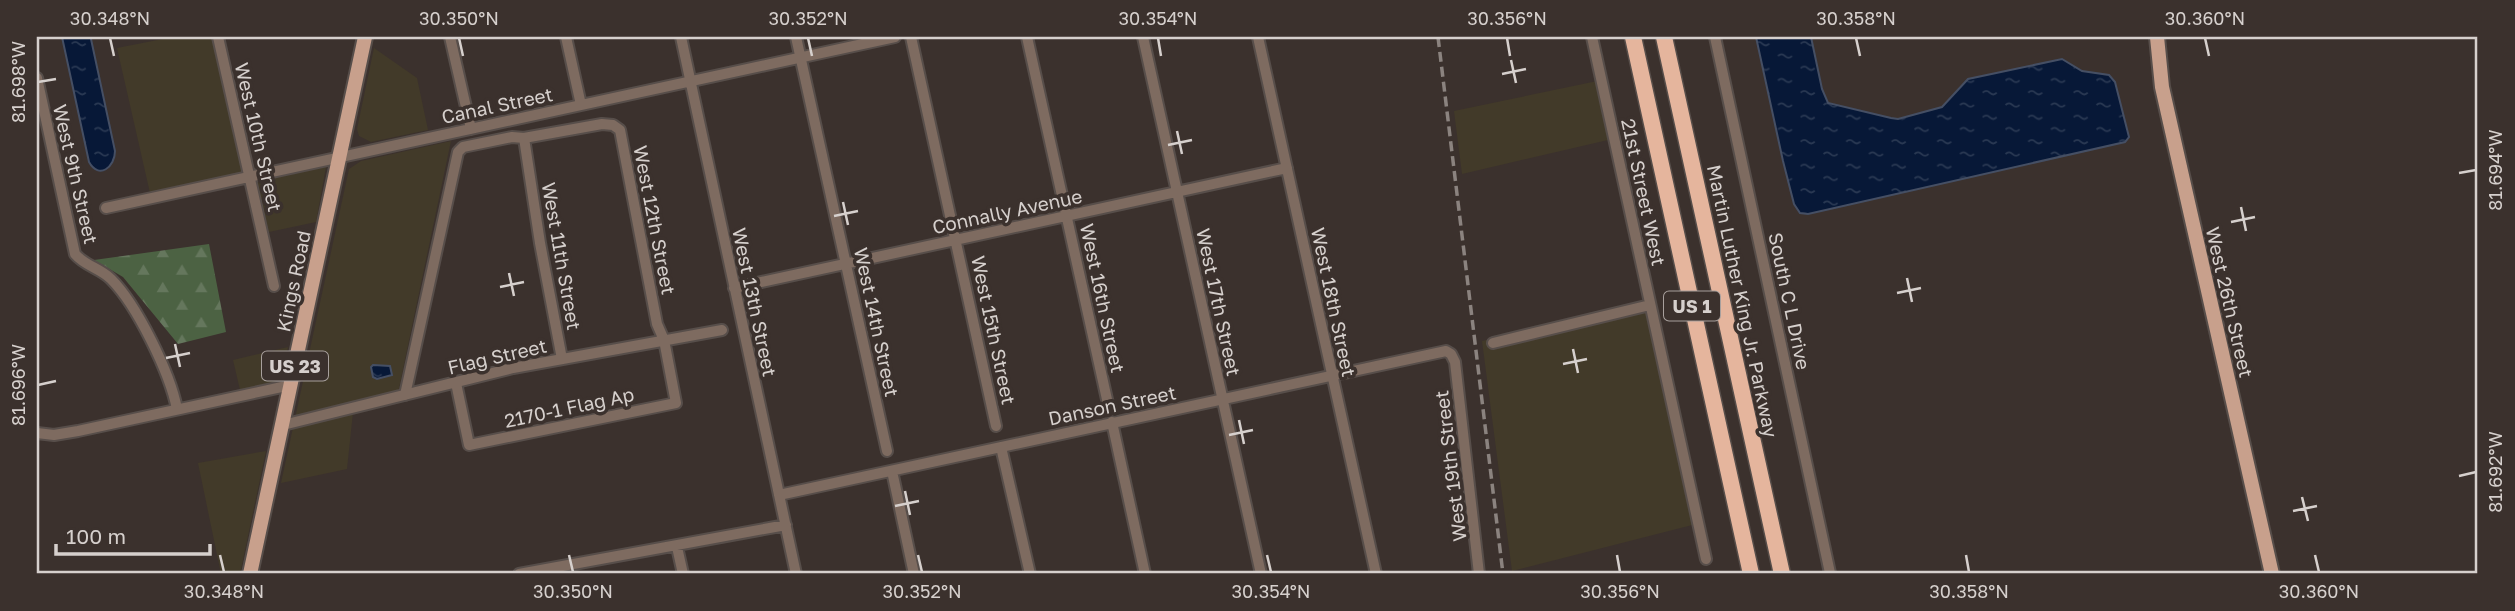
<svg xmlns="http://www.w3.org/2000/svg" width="2515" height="611" font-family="'Golos Text',sans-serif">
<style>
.commercial{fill:#423a29}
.forest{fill:url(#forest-firs)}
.water{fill:url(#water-ripples);stroke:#454f64;stroke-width:2}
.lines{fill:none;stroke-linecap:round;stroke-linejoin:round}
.minor-casing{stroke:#574e4a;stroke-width:14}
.major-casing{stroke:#574e4a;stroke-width:18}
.highway-casing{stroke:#574e4a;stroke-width:19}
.minor{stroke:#7e6b60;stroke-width:10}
.major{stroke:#c8a08c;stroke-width:14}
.highway{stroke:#e5b59d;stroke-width:16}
.rail{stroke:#8b837f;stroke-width:3.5;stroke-dasharray:10 5;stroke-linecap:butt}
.ticks{fill:none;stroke:#d6d0cd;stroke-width:2.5}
.labels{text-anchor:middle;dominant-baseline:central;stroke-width:7;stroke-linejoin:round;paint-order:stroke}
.shield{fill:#3b312d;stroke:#a8a09d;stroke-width:2}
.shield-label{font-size:18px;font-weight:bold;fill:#d6d0cd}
.street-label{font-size:19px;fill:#d6d0cd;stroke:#3b312d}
.neatline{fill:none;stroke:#d6d0cd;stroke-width:2.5}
.ticks-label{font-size:18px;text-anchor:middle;fill:#d6d0cd}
</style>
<defs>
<pattern id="forest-firs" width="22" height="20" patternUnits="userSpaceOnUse" patternTransform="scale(1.75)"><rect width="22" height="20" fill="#4c6243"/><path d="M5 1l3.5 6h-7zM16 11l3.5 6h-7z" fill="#65775d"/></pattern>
<pattern id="water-ripples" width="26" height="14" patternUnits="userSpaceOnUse" patternTransform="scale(1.75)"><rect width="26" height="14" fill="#071837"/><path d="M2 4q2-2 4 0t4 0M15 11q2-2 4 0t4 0" fill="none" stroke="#2a3953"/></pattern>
</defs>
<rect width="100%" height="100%" fill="#3b312d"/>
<path class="commercial" d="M 173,37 L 214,37 L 243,173 L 150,193 L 117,48 Z
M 374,48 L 417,78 L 428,130 L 371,142 L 359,136 L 357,129 Z
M 1607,79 L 1621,137 L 1462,174 L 1454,111 Z
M 451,141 L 398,393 L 354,403 L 347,469 L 281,483 L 349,169 L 361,161 Z
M 326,167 L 316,222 L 269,232 L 257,182 Z
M 1656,302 L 1704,522 L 1512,571 L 1482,341 Z
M 288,347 L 282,381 L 240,390 L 233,360 Z
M 266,451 L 240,574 L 221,574 L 198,463 Z"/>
<path class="forest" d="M 209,244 L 226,332 L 178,344 L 123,277 L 94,260 Z"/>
<path class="water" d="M 62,37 L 90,37 L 91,39 L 115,151 C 115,167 99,180 89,162 Z
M 1756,37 L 1811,37 L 1822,89 L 1828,103 L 1891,118 L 1898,119 L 1942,107 L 1968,79 L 2062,59 L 2082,71 L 2109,75 L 2115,82 L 2129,137 L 2125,142 L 1808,214 L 1800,213 L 1794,204 L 1783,161 Z
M 373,365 L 390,366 L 392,375 L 377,379 L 373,377 L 371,367 Z"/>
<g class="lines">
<g class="minor-casing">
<path id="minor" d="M 218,37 L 274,286
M 450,37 L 471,129
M 566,37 L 581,105
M 681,37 L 796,574
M 796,37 L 887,451
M 911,37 L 996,426
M 1027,37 L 1108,404
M 1143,37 L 1261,574
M 1258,37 L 1376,574
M 1592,37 L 1706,559
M 1715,37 L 1830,573
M 37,78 L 75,254 C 85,266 100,268 111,279 C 137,305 170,373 177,409
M 106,208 L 895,37
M 734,288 L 1287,168
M 1493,343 L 1650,305
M 456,383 L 469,445 L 676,403 L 664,340 L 657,324 L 620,130 L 613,125 L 602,124 L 524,138 L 540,243 L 562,359
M 405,395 L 458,152 L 463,147 L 512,137 L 524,138
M 1112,422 L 1145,574
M 283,425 L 513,368 L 722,330
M 37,433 L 54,435 L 78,431 L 291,385
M 1001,447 L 1030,574
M 892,471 L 914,574
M 779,495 L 1446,351 L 1451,354 L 1455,362 L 1479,574
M 677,547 L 683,574
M 519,574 L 786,525"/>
</g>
<g class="major-casing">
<path id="major" d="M 2157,37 L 2162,87 L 2272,574
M 250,574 L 365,37"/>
</g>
<g class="highway-casing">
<path id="highway" d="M 1633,37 L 1751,574
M 1664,37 L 1782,574"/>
</g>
<use href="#minor" class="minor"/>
<use href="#major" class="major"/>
<use href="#highway" class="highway"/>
<path class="rail" d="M 1438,37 L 1503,574"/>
</g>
<path class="ticks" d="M 110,38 L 114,56M 459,38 L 463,56M 808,38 L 812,56M 1158,38 L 1161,56M 1507,38 L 1510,56M 1856,38 L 1860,56M 2205,38 L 2209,56M 1511,60 L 1516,83M 1502,74 L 1526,69M 38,82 L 56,79M 1177,131 L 1182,154M 1168,145 L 1192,140M 2459,173 L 2476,170M 843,202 L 848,225M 2241,207 L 2246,231M 834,216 L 858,211M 2231,222 L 2255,217M 509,273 L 514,296M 1907,278 L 1912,302M 500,287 L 524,282M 1897,293 L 1921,288M 175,344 L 180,367M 1573,349 L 1578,373M 166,358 L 190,353M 1563,364 L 1587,359M 38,385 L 56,381M 1239,420 L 1244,444M 1229,435 L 1253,430M 2459,476 L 2476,472M 905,491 L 910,515M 2302,497 L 2308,521M 895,506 L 919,501M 2293,511 L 2317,506M 220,555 L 224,572M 569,555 L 573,572M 918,555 L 922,572M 1267,555 L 1271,572M 1617,555 L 1620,572M 1966,555 L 1969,572M 2315,555 L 2319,572"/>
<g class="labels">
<g class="shield">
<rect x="1664" y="291.5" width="56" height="29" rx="5"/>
<rect x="262" y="351.5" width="66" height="29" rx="5"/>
</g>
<g class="shield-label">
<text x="1692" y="306">US 1</text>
<text x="295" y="366">US 23</text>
</g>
<g class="street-label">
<text transform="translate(497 105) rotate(-12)">Canal Street</text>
<text transform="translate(259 137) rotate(77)">West 10th Street</text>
<text transform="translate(76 174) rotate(77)">West 9th Street</text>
<text transform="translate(1644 192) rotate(78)">21st Street West</text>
<text transform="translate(1007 211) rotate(-12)">Connally Avenue</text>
<text transform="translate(655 220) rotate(79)">West 12th Street</text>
<text transform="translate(562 256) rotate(80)">West 11th Street</text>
<text transform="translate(293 281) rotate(-78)">Kings Road</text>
<text transform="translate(1103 298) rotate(78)">West 16th Street</text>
<text transform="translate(1743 301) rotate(78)">Martin Luther King Jr. Parkway</text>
<text transform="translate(1790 301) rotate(78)">South C L Drive</text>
<text transform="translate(755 302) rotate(78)">West 13th Street</text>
<text transform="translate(1219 302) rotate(78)">West 17th Street</text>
<text transform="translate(1334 302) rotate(78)">West 18th Street</text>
<text transform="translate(2230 302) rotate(77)">West 26th Street</text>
<text transform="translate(877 322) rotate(78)">West 14th Street</text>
<text transform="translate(994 330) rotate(78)">West 15th Street</text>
<text transform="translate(497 356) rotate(-13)">Flag Street</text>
<text transform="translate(1112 405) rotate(-12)">Danson Street</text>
<text transform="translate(569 407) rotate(-12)">2170-1 Flag Ap</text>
<text transform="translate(1450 466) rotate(-97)">West 19th Street</text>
</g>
</g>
<rect width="2515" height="611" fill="none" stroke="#3b312d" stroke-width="77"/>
<path d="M56 544v10h154v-10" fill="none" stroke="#d6d0cd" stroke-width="3.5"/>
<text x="66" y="544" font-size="21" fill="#d6d0cd" stroke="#3b312d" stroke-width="5" paint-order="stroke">100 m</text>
<rect x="38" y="38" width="2438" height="534" class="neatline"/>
<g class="ticks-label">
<text x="110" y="25">30.348°N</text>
<text x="459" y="25">30.350°N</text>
<text x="808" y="25">30.352°N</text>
<text x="1158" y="25">30.354°N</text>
<text x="1507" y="25">30.356°N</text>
<text x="1856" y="25">30.358°N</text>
<text x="2205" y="25">30.360°N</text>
<text transform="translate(19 82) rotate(-90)" y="6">81.698°W</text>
<text transform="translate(2496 170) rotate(-90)" y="6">81.694°W</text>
<text transform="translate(19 385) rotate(-90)" y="6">81.696°W</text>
<text transform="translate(2496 472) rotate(-90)" y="6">81.692°W</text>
<text x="224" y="598">30.348°N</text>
<text x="573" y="598">30.350°N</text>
<text x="922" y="598">30.352°N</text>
<text x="1271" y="598">30.354°N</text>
<text x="1620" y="598">30.356°N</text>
<text x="1969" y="598">30.358°N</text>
<text x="2319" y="598">30.360°N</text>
</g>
</svg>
